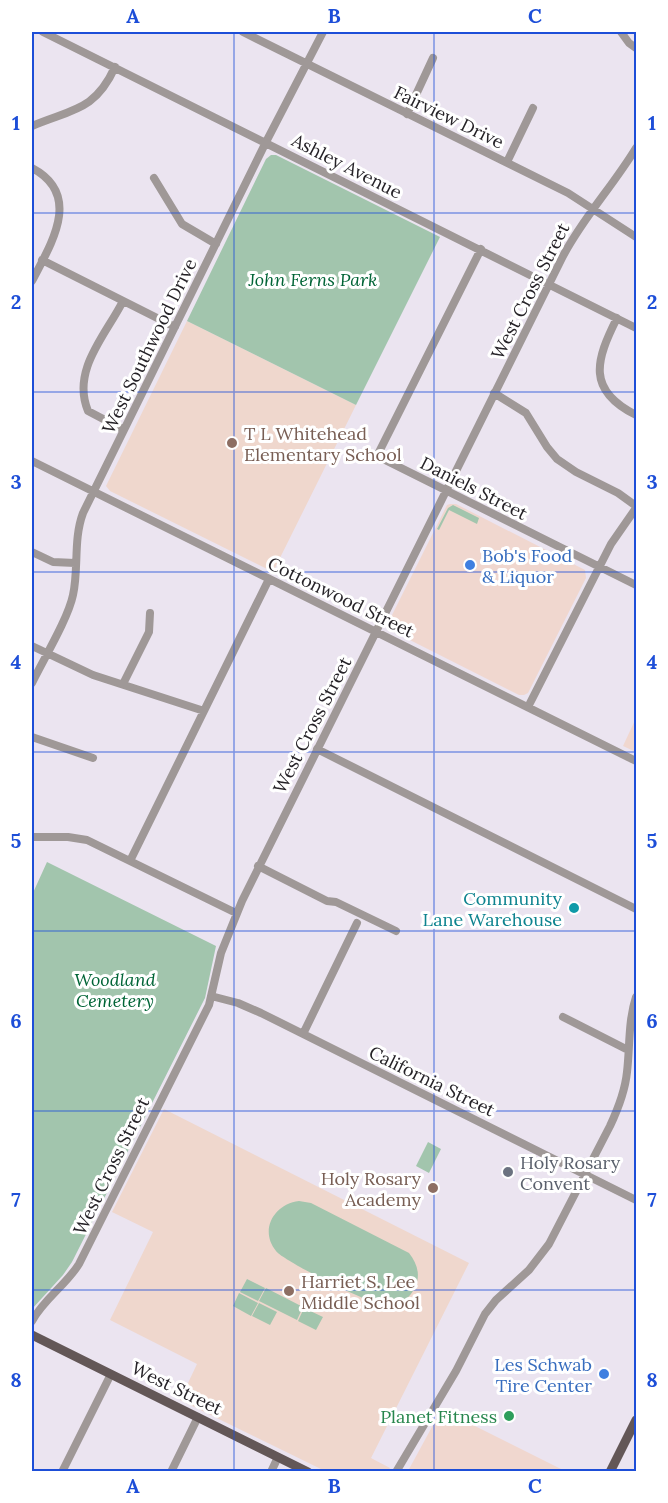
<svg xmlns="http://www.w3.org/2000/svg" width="668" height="1503" font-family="Lora,serif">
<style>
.commercial{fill:#f0d7cf}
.education{fill:#efd7cd}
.green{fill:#a2c5ad}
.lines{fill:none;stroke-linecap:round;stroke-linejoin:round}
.minor{stroke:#9f9897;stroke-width:8}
.major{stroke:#635757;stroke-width:9}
.grid{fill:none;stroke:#1d4ed8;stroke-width:1.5;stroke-opacity:0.55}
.education-dot{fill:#8d6e63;stroke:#fff;stroke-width:2}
.shop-dot{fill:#3f7fe0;stroke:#fff;stroke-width:2}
.culture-dot{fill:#0f9aa8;stroke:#fff;stroke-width:2}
.worship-dot{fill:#6b7280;stroke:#fff;stroke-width:2}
.leisure-dot{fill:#2e9e5b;stroke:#fff;stroke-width:2}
.labels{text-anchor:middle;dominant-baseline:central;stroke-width:6;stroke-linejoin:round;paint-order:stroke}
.street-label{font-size:18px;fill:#252227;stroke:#fff}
.park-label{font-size:18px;font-style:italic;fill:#006436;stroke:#fff}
.education-label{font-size:18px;fill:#785e54;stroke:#fff;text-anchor:start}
.shop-label{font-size:18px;fill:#366cbe;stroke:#fff;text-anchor:start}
.culture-label{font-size:18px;fill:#0d838f;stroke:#fff;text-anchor:end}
.worship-label{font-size:18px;fill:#5b616d;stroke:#fff;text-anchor:start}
.leisure-label{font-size:18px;fill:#27864d;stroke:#fff;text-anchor:end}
.neatline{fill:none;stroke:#1d4ed8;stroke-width:2}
.grid-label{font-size:20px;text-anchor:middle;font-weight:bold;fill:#1d4ed8}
</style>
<rect width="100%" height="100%" fill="#ebe4f0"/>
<path class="commercial" d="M 450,504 L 456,504 L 585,570 L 586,578 L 528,693 L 524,695 L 519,695 L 394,632 L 389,625 L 391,617 L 447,505 Z
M 636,718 L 636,752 L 623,746 Z
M 445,1411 L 565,1471 L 408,1471 L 439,1414 Z"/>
<path class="education" d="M 187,321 L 356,405 L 273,572 L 110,491 L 106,486 Z
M 164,1109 L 469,1263 L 371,1458 L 390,1468 L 388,1471 L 325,1471 L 180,1400 L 197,1364 L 110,1320 L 153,1232 L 112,1212 Z"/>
<path class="green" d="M 271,155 L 276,155 L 440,237 L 356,405 L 187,321 L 266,159 Z
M 453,505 L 479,518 L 477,524 L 449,510 L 439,530 L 437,529 L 448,508 Z
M 47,862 L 216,946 L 205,998 L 72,1262 L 63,1275 L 32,1309 L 32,895 Z
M 428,1142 L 441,1149 L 429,1173 L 416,1166 Z
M 299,1201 L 311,1203 L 409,1253 C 417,1263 421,1275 415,1287 C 410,1299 399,1306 386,1306 C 374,1306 283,1261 276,1251 C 259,1230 274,1204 299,1201 Z
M 247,1279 L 265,1288 L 258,1301 L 240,1292 Z
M 266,1288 L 303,1307 L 297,1320 L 259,1301 Z
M 239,1293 L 258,1303 L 251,1316 L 233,1306 Z
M 259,1303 L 277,1312 L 270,1325 L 252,1316 Z
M 304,1308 L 323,1317 L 316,1330 L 298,1321 Z"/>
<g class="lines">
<path class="minor" d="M 43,32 L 636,328
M 243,32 L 568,193 L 636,237
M 621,32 L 629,43 L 636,48
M 407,114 L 433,58
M 32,126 C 72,109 95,111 115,67
M 507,162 L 533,108
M 32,168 C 83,195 51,244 32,281
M 154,178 L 182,224 L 216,244
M 481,249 L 377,456 L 636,585
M 42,260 L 175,327
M 123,301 C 106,335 71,370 88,411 L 124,430
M 617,318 C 596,360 586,390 636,415
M 494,393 L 526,413 L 547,447 L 557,459 L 576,472 L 618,493 L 636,506
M 32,461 L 636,761
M 32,552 L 53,562 L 75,563
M 32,646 L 93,675 L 204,711
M 32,683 C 43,660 68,619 73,595 C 79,568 73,540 83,513 L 266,142 L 323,32
M 123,684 L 149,632 L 150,613
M 528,707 L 611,544 L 636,508
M 32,737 L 93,758
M 317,749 L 636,909
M 32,837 L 68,837 L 87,840 L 236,913
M 130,861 L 269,579
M 258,866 L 327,901 L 336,902 L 396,931
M 211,996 L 238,1003 L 261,1013 L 636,1200
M 563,1017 L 628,1050
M 303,1034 L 357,923
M 32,1321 C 44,1299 66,1285 79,1264 L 209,1005 L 221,953 L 242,901 L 562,258 C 582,219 613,186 636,148
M 62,1472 L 111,1374
M 171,1472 L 198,1417
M 271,1472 L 278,1457
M 396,1472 L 456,1371 L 485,1314 L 496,1300 L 529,1270 L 549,1244 L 610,1126 C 618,1109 625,1092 627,1072 C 630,1047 628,1022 636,997"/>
<path class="major" d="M 32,1335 L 308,1472
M 610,1472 L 636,1420"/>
</g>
<path class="grid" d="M 234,32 L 234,1472M 434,32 L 434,1472M 32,213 L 636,213M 32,392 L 636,392M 32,572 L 636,572M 32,752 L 636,752M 32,931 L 636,931M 32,1111 L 636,1111M 32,1290 L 636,1290"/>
<g class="education-dot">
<circle cx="232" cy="443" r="6"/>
<circle cx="433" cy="1188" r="6"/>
<circle cx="289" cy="1291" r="6"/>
</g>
<g class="shop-dot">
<circle cx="470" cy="565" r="6"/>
<circle cx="604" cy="1374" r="6"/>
</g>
<circle class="culture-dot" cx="574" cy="908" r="6"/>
<circle class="worship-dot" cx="508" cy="1172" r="6"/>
<circle class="leisure-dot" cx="509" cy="1416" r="6"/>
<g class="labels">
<g class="street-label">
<text transform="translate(449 117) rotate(26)">Fairview Drive</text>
<text transform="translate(347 166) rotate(27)">Ashley Avenue</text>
<text transform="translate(530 291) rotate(-63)">West Cross Street</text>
<text transform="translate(149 346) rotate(-64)">West Southwood Drive</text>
<text transform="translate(474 488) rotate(27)">Daniels Street</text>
<text transform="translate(341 597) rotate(26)">Cottonwood Street</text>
<text transform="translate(312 725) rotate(-63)">West Cross Street</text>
<text transform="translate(432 1081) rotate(26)">California Street</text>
<text transform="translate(111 1166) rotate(-64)">West Cross Street</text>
<text transform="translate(177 1388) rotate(26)">West Street</text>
</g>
<g class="park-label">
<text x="313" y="279">John Ferns Park</text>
<text x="115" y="979">Woodland<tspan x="115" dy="21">Cemetery</tspan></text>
</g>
<g class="education-label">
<text x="244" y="433">T L Whitehead<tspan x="244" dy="21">Elementary School</tspan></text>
<text x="421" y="1178" text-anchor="end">Holy Rosary<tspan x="421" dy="21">Academy</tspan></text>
<text x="301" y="1281">Harriet S. Lee<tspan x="301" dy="21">Middle School</tspan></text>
</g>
<g class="shop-label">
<text x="482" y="555">Bob's Food<tspan x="482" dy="21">&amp; Liquor</tspan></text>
<text x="592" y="1364" text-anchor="end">Les Schwab<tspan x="592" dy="21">Tire Center</tspan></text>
</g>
<g class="culture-label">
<text x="562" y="898">Community<tspan x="562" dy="21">Lane Warehouse</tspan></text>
</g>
<g class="worship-label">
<text x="520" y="1162">Holy Rosary<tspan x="520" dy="21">Convent</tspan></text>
</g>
<g class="leisure-label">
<text x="497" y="1416">Planet Fitness</text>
</g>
</g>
<rect width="668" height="1503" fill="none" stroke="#ffffff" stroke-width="66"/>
<rect x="33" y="33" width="602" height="1437" class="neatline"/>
<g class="grid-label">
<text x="133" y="23">A</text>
<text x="334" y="23">B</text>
<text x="535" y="23">C</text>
<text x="16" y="130">1</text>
<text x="652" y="130">1</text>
<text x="16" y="309">2</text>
<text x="652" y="309">2</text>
<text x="16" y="489">3</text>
<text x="652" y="489">3</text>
<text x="16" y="669">4</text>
<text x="652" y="669">4</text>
<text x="16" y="848">5</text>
<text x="652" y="848">5</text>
<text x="16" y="1028">6</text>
<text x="652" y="1028">6</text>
<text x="16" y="1207">7</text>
<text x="652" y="1207">7</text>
<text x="16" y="1387">8</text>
<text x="652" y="1387">8</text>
<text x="133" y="1493">A</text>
<text x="334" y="1493">B</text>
<text x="535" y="1493">C</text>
</g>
</svg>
